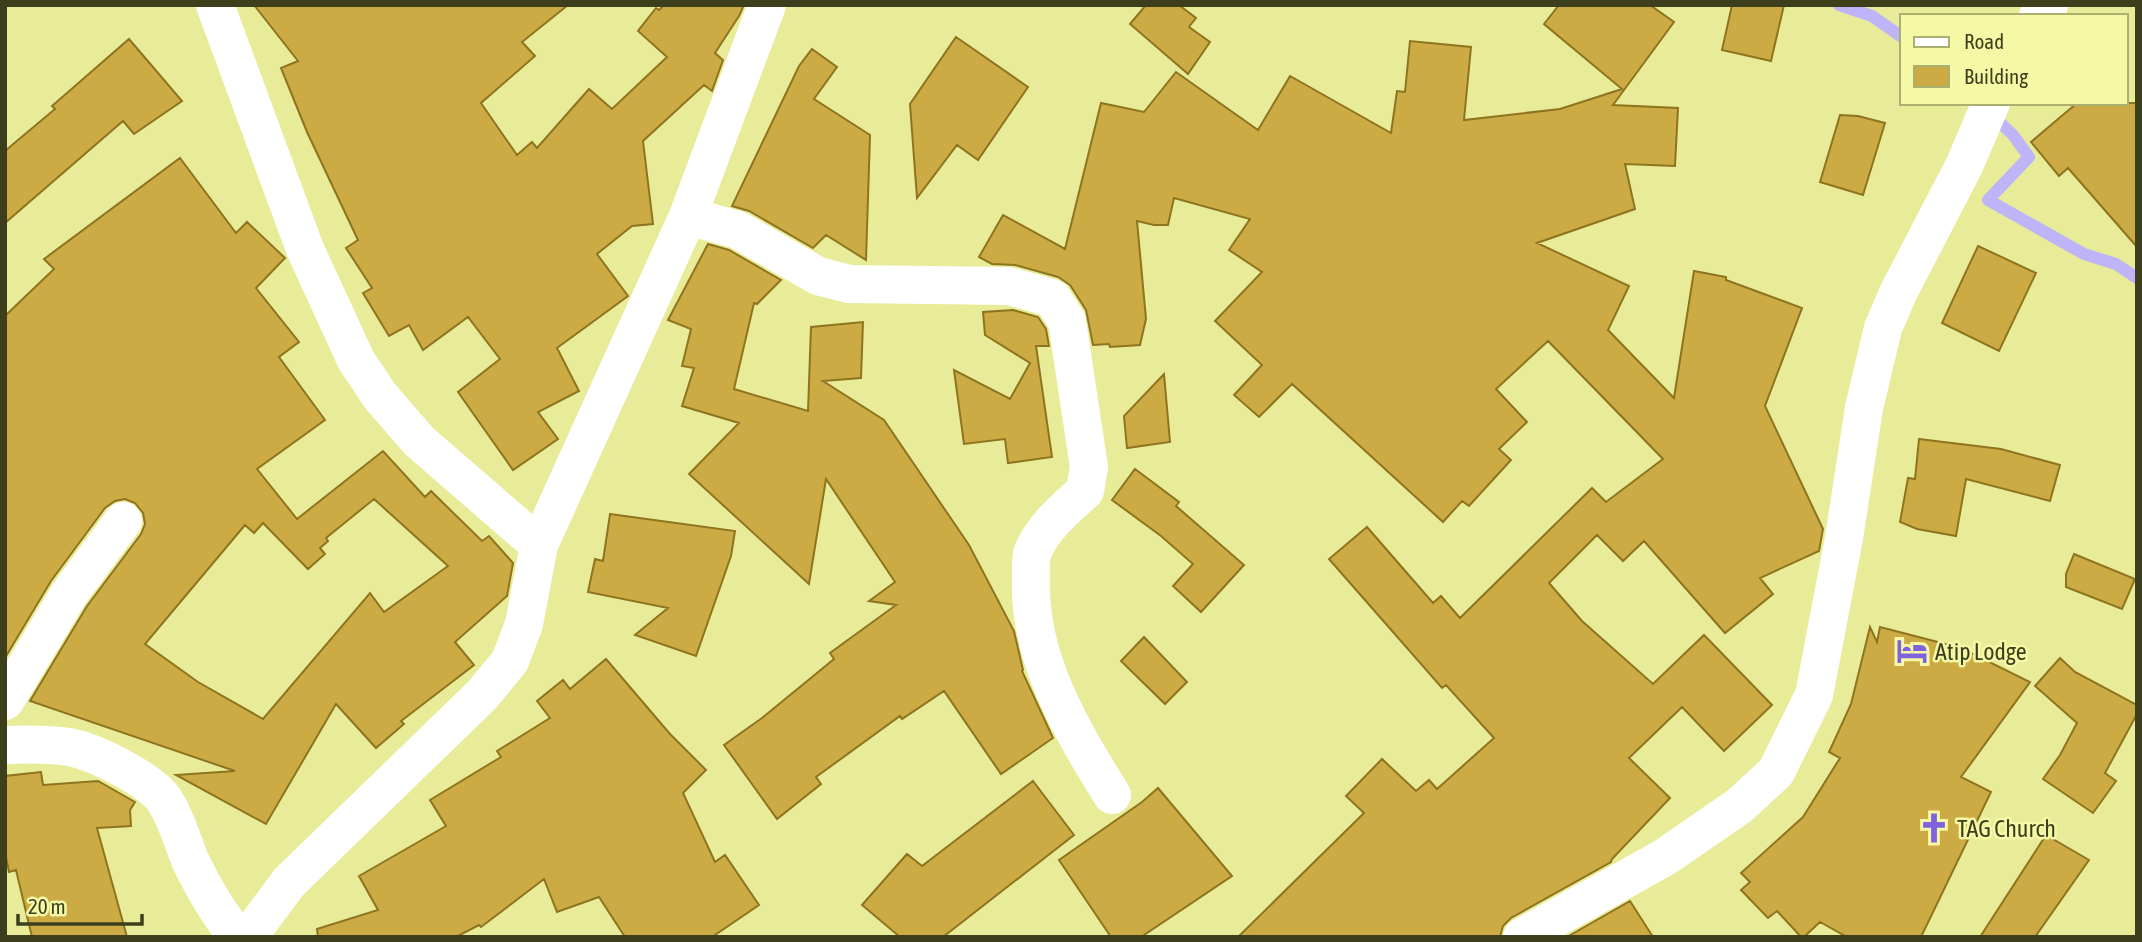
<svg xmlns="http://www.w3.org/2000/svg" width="2142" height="942" font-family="'Asap Condensed',sans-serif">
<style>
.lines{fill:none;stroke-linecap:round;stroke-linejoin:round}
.stream{stroke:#beb4f7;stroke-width:12}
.building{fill:#ccab45;stroke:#8e741e;stroke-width:2;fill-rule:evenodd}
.minor{stroke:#fff;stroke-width:38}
.labels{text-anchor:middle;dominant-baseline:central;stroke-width:5;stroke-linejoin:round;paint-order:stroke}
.poi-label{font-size:24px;fill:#3d3f1c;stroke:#f5f9a6;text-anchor:start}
</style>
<rect width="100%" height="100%" fill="#e8ec99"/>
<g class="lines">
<path class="stream" d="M 1839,5 L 1872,16 L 1902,37
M 1992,115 L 2013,135 L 2029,157 L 1988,200 L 2084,254 L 2116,264 L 2137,278"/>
</g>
<path class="building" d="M 254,5 L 568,5 L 522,42 L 535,56 L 481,103 L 517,155 L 532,142 L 537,148 L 589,89 L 612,109 L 667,57 L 638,31 L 656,8 L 659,10 L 664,5 L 744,5 L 739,16 L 715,53 L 723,60 L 712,91 L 704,85 L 643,141 L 653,224 L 632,226 L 597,254 L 628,296 L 557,348 L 579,391 L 538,412 L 558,439 L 513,470 L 458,392 L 500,359 L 468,317 L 423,350 L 409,325 L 389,336 L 363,293 L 372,288 L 346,248 L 358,240 L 307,132 L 281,68 L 298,61 Z
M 1146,5 L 1179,5 L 1196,18 L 1189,27 L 1210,42 L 1188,74 L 1130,24 Z
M 1559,5 L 1650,5 L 1674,22 L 1613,105 L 1678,108 L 1675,166 L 1625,164 L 1635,209 L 1537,243 L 1629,286 L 1608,330 L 1674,398 L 1694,271 L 1726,277 L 1726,280 L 1802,308 L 1765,406 L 1823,529 L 1819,551 L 1760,578 L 1773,594 L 1725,633 L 1644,541 L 1623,561 L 1597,535 L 1549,583 L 1582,621 L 1653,684 L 1704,635 L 1772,705 L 1724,751 L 1682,707 L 1629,758 L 1670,798 L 1612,859 L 1611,862 L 1511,918 L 1503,926 L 1500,937 L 1238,937 L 1364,813 L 1346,796 L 1382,759 L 1416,791 L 1429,780 L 1437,789 L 1494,738 L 1446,685 L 1442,688 L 1329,559 L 1367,527 L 1433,603 L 1441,596 L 1460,618 L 1592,488 L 1606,502 L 1663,459 L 1548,341 L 1496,389 L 1527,422 L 1499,449 L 1511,460 L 1469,506 L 1462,501 L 1443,522 L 1292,384 L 1259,417 L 1234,395 L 1262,365 L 1215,321 L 1262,272 L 1229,250 L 1250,219 L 1174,198 L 1168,225 L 1154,225 L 1137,221 L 1146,319 L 1140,345 L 1110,347 L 1109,344 L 1093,345 L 1086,310 L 1070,285 L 1058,277 L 1015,265 L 992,264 L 979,257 L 1003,215 L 1065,249 L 1101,103 L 1144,112 L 1176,72 L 1258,130 L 1290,76 L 1391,133 L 1397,91 L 1405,92 L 1410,41 L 1471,47 L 1464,120 L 1560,109 L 1622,89 L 1544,24 Z
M 1732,5 L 1784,5 L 1771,61 L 1722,50 Z
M 956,37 L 1028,87 L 978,160 L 957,145 L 917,198 L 910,104 Z
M 129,39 L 182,101 L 134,134 L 123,121 L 5,223 L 5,151 L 55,109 L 52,106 Z
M 812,49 L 837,67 L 814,99 L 870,135 L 866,260 L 826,235 L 813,248 L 749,211 L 732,206 L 799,66 Z
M 2077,103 L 2137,103 L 2137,247 L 2068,168 L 2059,176 L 2031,142 Z
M 1840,115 L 1858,116 L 1885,123 L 1863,195 L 1820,182 Z
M 180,158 L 236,233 L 247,222 L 285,258 L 256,288 L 299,342 L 279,357 L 325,420 L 257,469 L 297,519 L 383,451 L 425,497 L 431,491 L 482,541 L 489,536 L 513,563 L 507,596 L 455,642 L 474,665 L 401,721 L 404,724 L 376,748 L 336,704 L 266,824 L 176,775 L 235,771 L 30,701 L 87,606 L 141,534 L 145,524 L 143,513 L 135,503 L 125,499 L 115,501 L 105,508 L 51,581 L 5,658 L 5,316 L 54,269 L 44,259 ZM 374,499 L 448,566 L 384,612 L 370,593 L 263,719 L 198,682 L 145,644 L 245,525 L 254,533 L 263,523 L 308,569 L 325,554 L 320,548 L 328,541 L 326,538 Z
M 708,244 L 729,250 L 781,280 L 757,304 L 754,303 L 734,389 L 808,411 L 811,327 L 863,322 L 861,378 L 823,381 L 884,420 L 969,545 L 1014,631 L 1023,670 L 1022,671 L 1053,738 L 1001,774 L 944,691 L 902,719 L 900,716 L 816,777 L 821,784 L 777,819 L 724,745 L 762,718 L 834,659 L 830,653 L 896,605 L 869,601 L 895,582 L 826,479 L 809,584 L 689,474 L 739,423 L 682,406 L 694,368 L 682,366 L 691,329 L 668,320 Z
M 1978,246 L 2036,273 L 1999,351 L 1942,323 Z
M 1013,310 L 1038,317 L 1046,329 L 1049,346 L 1036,346 L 1052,457 L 1008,463 L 1005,439 L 964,444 L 954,370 L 1010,399 L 1030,363 L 985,335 L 983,312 Z
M 1164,374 L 1170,442 L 1127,448 L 1124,416 Z
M 1919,439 L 2001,449 L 2060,465 L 2050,501 L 1966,479 L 1956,536 L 1917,529 L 1900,522 L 1908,478 L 1915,479 Z
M 1135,469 L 1179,502 L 1176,506 L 1244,565 L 1201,612 L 1173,586 L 1193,564 L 1161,536 L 1112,500 Z
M 610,514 L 735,531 L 731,556 L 696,656 L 635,635 L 668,608 L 588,592 L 595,559 L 603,561 Z
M 2074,554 L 2135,579 L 2122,609 L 2066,587 L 2066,574 Z
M 1870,627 L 1877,642 L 1880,627 L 1961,648 L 2030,682 L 1961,777 L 1991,792 L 1921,937 L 1847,937 L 1820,922 L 1804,937 L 1801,937 L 1777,911 L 1768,918 L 1741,890 L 1750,882 L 1741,873 L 1803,817 L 1840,758 L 1829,752 L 1851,704 Z
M 1144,637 L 1187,682 L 1165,704 L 1121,661 Z
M 2060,658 L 2075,672 L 2137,705 L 2137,714 L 2105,773 L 2116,781 L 2093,813 L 2043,779 L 2060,755 L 2077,723 L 2035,686 Z
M 606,659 L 670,734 L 706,770 L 683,793 L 715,862 L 725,855 L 759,905 L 712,937 L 625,937 L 599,897 L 557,912 L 544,879 L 481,927 L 479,925 L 456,937 L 318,937 L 317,929 L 378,910 L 359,876 L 446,826 L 430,800 L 501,757 L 497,751 L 550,718 L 537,701 L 563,680 L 570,689 Z
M 41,772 L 43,785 L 98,781 L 135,802 L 130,810 L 131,826 L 97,828 L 127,937 L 32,937 L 16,870 L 9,872 L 5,852 L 5,776 Z
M 1033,781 L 1074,835 L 943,937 L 900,937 L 862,905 L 907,854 L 922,866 Z
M 1158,788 L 1232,876 L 1141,937 L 1111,937 L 1059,860 L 1142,802 Z
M 2046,835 L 2089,860 L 2035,937 L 1980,937 Z
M 1630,901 L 1653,937 L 1567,937 Z"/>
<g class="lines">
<path class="minor" d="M 215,5 L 305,249 L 356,360 L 380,396 L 419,441 L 539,545
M 2038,16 L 2049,5
M 688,216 L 738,230 L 818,276 L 849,284 L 1009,286 L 1052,298 L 1067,321 L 1089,467 L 1085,491 C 1065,509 1044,526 1033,551 C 1030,559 1031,569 1031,578 C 1028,658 1071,729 1112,795
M 5,701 L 69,594 L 123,521
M 5,745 C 26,744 48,744 69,747 C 93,751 152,780 165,801 C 177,820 182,840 190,860 C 203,887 218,914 238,937
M 248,937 L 289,882 L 482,695 L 510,661 L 524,624 L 539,545 L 688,216 L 767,5
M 1522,937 L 1665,857 L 1739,806 L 1776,772 L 1814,695 L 1844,538 L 1864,408 L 1883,328 L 1898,293 L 1964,166 L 1991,103"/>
</g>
<defs>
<g id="hotel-bare" transform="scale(2.415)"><path d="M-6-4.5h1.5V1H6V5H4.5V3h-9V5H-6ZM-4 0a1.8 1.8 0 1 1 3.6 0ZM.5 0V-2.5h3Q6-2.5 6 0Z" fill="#7f62dd" stroke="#f5f9a6" stroke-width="2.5" paint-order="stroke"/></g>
<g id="church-bare" transform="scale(2.415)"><path d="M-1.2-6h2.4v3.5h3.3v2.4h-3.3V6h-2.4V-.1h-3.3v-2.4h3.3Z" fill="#7f62dd" stroke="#f5f9a6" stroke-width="2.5" paint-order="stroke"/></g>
</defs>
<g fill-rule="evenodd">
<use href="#hotel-bare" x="1912" y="651"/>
<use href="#church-bare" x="1934" y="828"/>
</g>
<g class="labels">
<g class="poi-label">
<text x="1935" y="651">Atip Lodge</text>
<text x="1957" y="828">TAG Church</text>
</g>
</g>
<rect width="2142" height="942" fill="none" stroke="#3d3f1c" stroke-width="14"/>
<rect x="1900" y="14" width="228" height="91" fill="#f5f9a6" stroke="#abaf6f" stroke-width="2"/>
<rect x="1914" y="37" width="35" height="10" fill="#ffffff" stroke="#abaf6f" stroke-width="2"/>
<text x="1964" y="49" font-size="21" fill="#3d3f1c">Road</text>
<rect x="1914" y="66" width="35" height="21" fill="#ccab45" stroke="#abaf6f" stroke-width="2"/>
<text x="1964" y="84" font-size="21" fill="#3d3f1c">Building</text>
<path d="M18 914v10h124v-10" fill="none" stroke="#3d3f1c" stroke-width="3.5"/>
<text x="28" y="914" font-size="21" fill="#3d3f1c" stroke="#f5f9a6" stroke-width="5" paint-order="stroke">20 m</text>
</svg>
